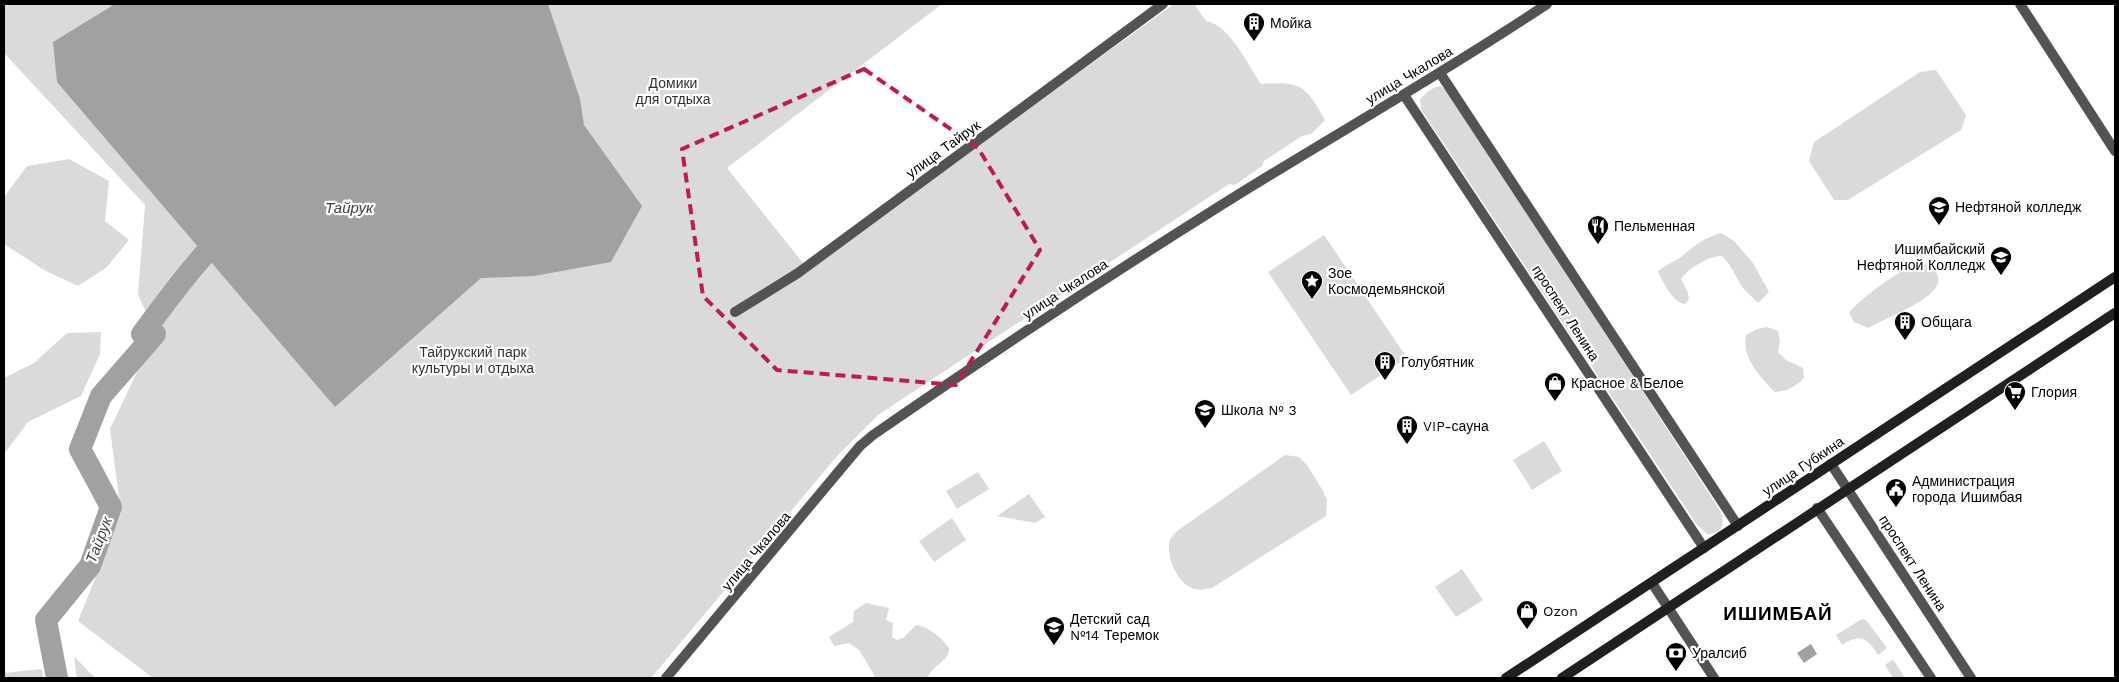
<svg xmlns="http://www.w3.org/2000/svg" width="2119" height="682" font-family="'Work Sans',sans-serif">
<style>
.green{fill:#dadada}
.water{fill:#a1a1a1}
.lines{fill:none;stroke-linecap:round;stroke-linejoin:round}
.river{stroke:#a1a1a1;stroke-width:22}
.minor{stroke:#535353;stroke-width:10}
.tertiary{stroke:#535353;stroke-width:10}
.secondary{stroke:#202020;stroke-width:10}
.marked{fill:none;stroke:#c2185b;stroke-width:4;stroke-dasharray:10 6;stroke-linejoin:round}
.labels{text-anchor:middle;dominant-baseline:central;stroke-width:4.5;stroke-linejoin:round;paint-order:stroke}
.poi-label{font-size:14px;fill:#000;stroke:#fff;text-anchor:start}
.street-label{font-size:14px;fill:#000;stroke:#fff}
.park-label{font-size:14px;fill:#313131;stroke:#fff}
.water-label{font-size:15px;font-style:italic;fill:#424242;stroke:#fff}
.district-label{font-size:19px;font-weight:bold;letter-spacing:1px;fill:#000;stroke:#fff}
</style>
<rect width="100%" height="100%" fill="#fff"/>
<path class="green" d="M 4,4 L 942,4 L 727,168 L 807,268 L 1174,4 L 1194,4 L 1206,21 C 1230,25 1247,64 1261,84 C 1302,81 1305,85 1325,120 L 1311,134 L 1302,136 L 1264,161 L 1262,166 L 1235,185 L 1229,184 L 878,415 L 838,455 L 651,678 L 153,678 L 78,621 L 121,513 L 110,429 L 155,334 L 138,294 L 145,205 L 4,53 Z
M 1936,70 L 1966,115 L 1961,130 L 1848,200 L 1834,200 L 1809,161 L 1814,142 L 1920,72 Z
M 1441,86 L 1449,93 L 1721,512 C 1725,525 1723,534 1707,534 L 1697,525 L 1422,111 L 1420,100 C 1425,93 1432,87 1441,86 Z
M 69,159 L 109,181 L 105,221 L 129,240 L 106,268 L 78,286 L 44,270 L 4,244 L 4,197 L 27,166 Z
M 1721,233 L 1734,241 L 1753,263 L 1769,292 L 1758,303 L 1742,287 L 1729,264 L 1722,256 C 1708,256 1689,268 1681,279 L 1688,293 L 1689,299 L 1685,304 C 1672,302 1664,283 1658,272 C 1665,264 1673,263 1681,257 C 1695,245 1702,239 1721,233 Z
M 1324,235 L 1407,358 L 1351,395 L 1268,272 Z
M 1921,261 C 1976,288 1886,316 1869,328 L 1854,322 L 1849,313 C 1861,297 1902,269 1921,261 Z
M 1767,327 L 1778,331 L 1780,341 L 1778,352 L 1786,360 L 1803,368 L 1804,378 C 1795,387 1788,391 1775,392 C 1760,377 1741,357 1746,335 L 1757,329 Z
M 101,332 L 100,354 L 81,396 L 28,422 L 4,454 L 4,378 L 34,363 L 67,333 Z
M 1544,441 L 1562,471 L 1532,490 L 1513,460 Z
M 1285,455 L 1299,457 L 1307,465 L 1322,489 L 1327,500 L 1326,516 L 1212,588 C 1205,589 1199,591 1192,588 C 1178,583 1167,559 1169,544 C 1169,539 1174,535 1177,531 Z
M 978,472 L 989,489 L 957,509 L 946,491 Z
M 1029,494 L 1045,517 L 1035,523 L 997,516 Z
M 952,518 L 966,540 L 934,562 L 919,541 Z
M 1462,569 L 1483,600 L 1456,617 L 1435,587 Z
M 866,603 L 889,608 L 886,620 L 893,623 L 892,637 L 897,640 L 903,638 L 916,625 C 928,626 942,638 949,648 C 950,662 931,665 928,678 L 876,678 L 859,650 L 849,643 L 834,646 L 829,637 L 853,622 L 854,611 Z
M 1862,619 L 1866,620 L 1887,648 L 1878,655 C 1868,638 1860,633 1842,645 L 1836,635 Z
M 74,656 L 95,678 L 77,678 Z
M 1893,659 L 1905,678 L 1893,678 L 1885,665 Z
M 42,669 L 43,678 L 4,678 L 4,673 Z"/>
<path class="water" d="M 115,4 L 548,4 L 580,99 L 584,125 L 642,206 L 611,262 L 534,276 L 481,278 L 335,407 L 57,82 L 53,42 Z
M 1811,644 L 1817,654 L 1804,663 L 1797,653 Z"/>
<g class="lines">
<path class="river" d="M 57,678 L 46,620 L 90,566 L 111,507 L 80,449 L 101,396 L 155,334 L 142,334 C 168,299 194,264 224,233"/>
<path class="minor" d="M 2020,4 L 2115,151
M 1440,73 L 1738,526
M 1404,95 L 1704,548
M 735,312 L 798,273 L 1163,4
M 1652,583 L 1714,678
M 666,678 L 860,446 L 873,435 C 984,358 1097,283 1212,211 C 1323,141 1438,77 1547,4"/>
<path class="tertiary" d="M 1831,464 L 1971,678
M 1817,508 L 1931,678"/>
<path class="secondary" d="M 1506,678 L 2115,277
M 1562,678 L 2115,313"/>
</g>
<path class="marked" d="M 864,69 L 978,148 L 1040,250 L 956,385 L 777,370 L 703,296 L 682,149 Z"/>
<defs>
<g id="building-pin" transform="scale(1.125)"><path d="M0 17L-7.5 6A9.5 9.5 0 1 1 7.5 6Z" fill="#000" stroke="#fff"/><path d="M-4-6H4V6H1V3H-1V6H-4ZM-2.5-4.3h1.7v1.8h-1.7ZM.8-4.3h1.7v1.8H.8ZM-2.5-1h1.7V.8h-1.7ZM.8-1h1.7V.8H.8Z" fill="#fff"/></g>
<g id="university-pin" transform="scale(1.125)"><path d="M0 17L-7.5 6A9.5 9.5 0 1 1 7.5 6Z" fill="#000" stroke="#fff"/><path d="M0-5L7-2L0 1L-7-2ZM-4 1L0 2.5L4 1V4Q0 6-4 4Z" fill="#fff"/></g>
<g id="restaurant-pin" transform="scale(1.125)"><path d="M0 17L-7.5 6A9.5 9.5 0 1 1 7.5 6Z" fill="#000" stroke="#fff"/><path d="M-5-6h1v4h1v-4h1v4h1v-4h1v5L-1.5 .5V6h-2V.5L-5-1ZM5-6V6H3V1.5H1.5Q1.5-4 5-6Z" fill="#fff"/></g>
<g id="sight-pin" transform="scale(1.125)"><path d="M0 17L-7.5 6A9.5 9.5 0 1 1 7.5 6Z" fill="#000" stroke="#fff"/><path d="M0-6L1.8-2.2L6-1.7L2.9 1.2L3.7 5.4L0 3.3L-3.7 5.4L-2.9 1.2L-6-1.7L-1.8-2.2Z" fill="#fff"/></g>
<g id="shop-pin" transform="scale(1.125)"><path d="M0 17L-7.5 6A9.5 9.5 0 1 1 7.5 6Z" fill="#000" stroke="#fff"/><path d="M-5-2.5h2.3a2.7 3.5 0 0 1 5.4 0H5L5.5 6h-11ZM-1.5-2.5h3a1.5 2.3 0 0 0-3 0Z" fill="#fff"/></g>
<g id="supermarket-pin" transform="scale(1.125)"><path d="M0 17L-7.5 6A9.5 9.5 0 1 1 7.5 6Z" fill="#000" stroke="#fff"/><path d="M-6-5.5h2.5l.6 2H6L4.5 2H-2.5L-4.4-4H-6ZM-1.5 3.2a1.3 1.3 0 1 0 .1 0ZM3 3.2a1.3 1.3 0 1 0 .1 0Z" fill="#fff"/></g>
<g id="school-pin" transform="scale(1.125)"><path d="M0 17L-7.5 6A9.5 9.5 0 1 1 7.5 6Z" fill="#000" stroke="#fff"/><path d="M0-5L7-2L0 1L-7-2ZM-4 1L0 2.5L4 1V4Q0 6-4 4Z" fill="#fff"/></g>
<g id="civic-pin" transform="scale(1.125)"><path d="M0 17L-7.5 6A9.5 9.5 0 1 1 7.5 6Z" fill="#000" stroke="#fff"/><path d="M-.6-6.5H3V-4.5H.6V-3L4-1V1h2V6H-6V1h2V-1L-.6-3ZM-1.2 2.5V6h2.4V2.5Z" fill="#fff"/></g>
<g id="bank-pin" transform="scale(1.125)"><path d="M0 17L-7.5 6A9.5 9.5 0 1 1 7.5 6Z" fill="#000" stroke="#fff"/><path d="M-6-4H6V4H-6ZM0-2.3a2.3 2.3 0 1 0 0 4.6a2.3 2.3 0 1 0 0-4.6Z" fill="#fff"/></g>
</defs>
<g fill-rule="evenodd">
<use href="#building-pin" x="1254" y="23"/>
<use href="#university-pin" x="1939" y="207"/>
<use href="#restaurant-pin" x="1598" y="226"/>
<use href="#university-pin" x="2001" y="257"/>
<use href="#sight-pin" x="1312" y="281"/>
<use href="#building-pin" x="1905" y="322"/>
<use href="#building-pin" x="1385" y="362"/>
<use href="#shop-pin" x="1555" y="383"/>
<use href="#supermarket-pin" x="2015" y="392"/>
<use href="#school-pin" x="1205" y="410"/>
<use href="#building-pin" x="1407" y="426"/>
<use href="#civic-pin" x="1896" y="489"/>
<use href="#shop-pin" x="1527" y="611"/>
<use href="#school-pin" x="1054" y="627"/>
<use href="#bank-pin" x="1676" y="653"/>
</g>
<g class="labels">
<g class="poi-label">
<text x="1270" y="23">Мойка</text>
<text x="1955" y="207">Нефтяной колледж</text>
<text x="1614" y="226">Пельменная</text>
<text x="1985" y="249" text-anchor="end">Ишимбайский<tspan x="1985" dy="16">Нефтяной Колледж</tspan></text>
<text x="1328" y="273">Зое<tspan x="1328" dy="16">Космодемьянской</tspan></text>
<text x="1921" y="322">Общага</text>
<text x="1401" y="362">Голубятник</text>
<text x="1571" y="383">Красное &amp; Белое</text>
<text x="2031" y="392">Глория</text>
<text x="1221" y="410">Школа № 3</text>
<text x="1423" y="426">VIP-сауна</text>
<text x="1912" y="481">Администрация<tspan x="1912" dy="16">города Ишимбая</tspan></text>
<text x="1543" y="611">Ozon</text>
<text x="1070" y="619">Детский сад<tspan x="1070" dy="16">№14 Теремок</tspan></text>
<text x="1692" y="653">Уралсиб</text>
</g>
<g class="street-label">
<text transform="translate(1409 75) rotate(-31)">улица Чкалова</text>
<text transform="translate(943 149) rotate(-36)">улица Тайрук</text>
<text transform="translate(1065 289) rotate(-33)">улица Чкалова</text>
<text transform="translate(1566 313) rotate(57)">проспект Ленина</text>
<text transform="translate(1803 466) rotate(-34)">улица Губкина</text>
<text transform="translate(756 551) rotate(-50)">улица Чкалова</text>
<text transform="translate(1913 563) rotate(57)">проспект Ленина</text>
</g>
<g class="park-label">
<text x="673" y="83">Домики<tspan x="673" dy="16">для отдыха</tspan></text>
<text x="473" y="352">Тайрукский парк<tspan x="473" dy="16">культуры и отдыха</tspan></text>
</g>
<g class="water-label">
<text x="349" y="208">Тайрук</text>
<text transform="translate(99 540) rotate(-69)">Тайрук</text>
</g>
<g class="district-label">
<text x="1778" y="613">ИШИМБАЙ</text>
</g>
</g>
<rect width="2119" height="682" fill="none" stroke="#000000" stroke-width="10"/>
</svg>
